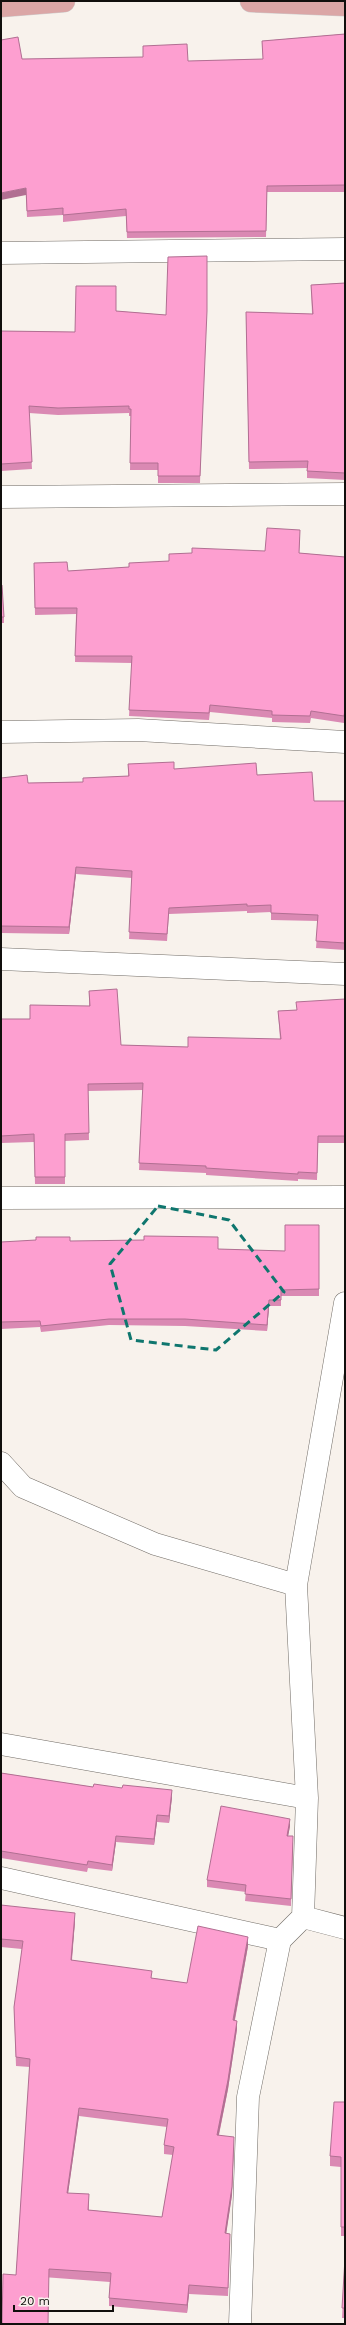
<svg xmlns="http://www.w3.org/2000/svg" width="346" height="2325" font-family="'Work Sans',sans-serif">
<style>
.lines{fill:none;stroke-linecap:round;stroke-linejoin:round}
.minor-casing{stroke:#716c66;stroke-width:23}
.major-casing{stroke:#cfcfcf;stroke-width:23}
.minor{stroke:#fff;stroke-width:22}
.major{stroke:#dba6a6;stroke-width:22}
.wall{fill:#da89b3;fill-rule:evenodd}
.shaded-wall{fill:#b16f92}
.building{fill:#fd9fd0;stroke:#b16f92;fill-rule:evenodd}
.marked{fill:none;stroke:#0f766e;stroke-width:3;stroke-dasharray:8 5;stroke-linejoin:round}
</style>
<rect width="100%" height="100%" fill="#f8f2ec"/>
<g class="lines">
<g class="minor-casing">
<path id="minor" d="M 1,253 L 345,249
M 1,497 L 345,494
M 1,732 L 138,730 L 345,742
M 1,959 L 345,974
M 1,1198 L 345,1197
M 1,1463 L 23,1487 L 155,1544 L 296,1585
M 1,1744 L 307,1798
M 1,1878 L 280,1940
M 303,1917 L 345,1928
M 240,2324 L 248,2097 L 280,1940 L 303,1917 L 307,1798 L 296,1585 L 345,1303"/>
</g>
<g class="major-casing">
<path id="major" d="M 251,1 L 345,5
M 1,6 L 64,1"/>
</g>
<use href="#minor" class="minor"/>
<use href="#major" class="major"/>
</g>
<path class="wall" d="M 345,34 L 345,192 L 267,192 L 266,237 L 127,238 L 126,216 L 63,222 L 63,215 L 27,217 L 26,195 L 22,59 L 188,61 L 263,59 L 262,41 Z
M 207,256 L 200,483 L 158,483 L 158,470 L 130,470 L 131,416 L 129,416 L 129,413 L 58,415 L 29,413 L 32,469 L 1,471 L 1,331 L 75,332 L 116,311 L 166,315 Z
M 345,283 L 345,480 L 307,478 L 307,468 L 249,469 L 246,312 L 312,314 L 311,285 Z
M 300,537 L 299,553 L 345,557 L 344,723 L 311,718 L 310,723 L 272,722 L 272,718 L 210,712 L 209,720 L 129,716 L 132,663 L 75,662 L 76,614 L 35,615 L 34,563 L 68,571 L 129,567 L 169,561 L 265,551 Z
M 1,585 L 4,617 L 4,623 L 1,623 Z
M 128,764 L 174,769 L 257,775 L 314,801 L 345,801 L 345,950 L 316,948 L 318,921 L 271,920 L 271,912 L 247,913 L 247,911 L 169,914 L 167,941 L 129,939 L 132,878 L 76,874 L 69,934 L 1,933 L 1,778 L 28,783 L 83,782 L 128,776 Z
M 89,991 L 121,1045 L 188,1047 L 280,1039 L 278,1011 L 296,1010 L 345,999 L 345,1143 L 318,1143 L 317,1180 L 298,1179 L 298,1181 L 206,1175 L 206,1173 L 139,1170 L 143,1090 L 88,1091 L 89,1140 L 65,1141 L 65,1184 L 35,1184 L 34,1142 L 1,1143 L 1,1019 L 30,1019 L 89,1006 Z
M 319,1225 L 319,1296 L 281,1296 L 281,1306 L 269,1306 L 267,1331 L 185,1326 L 109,1325 L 41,1332 L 40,1327 L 1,1329 L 1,1242 L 70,1241 L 218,1249 L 285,1251 Z
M 1,1773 L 93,1787 L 172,1797 L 169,1823 L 157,1822 L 154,1845 L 116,1842 L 112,1871 L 88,1868 L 87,1872 L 1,1858 Z
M 290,1826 L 288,1836 L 293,1843 L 291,1906 L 245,1901 L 246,1892 L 207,1887 L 207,1880 Z
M 1,1905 L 75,1921 L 72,1960 L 152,1978 L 187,1983 L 248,1946 L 235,2020 L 237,2029 L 228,2089 L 219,2135 L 232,2195 L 226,2233 L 230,2242 L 228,2296 L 189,2294 L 187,2313 L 109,2306 L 109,2298 L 110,2282 L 16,2275 L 30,2067 L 16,2066 L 14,2007 L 22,1949 L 1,1947 ZM 79,2116 L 167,2127 L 164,2145 L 164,2154 L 173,2155 L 162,2217 L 89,2210 L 89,2203 L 68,2193 Z
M 345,2102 L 345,2236 L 341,2236 L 341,2167 L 330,2166 L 330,2156 Z
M 345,2258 L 345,2318 L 342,2318 Z"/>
<path class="shaded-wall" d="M 26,188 L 26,195 L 1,200 L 1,193 Z
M 76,867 L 76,874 L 69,934 L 69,927 Z
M 269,1300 L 269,1306 L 267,1331 L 267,1325 Z
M 172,1790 L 172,1797 L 169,1823 L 169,1816 Z
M 157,1815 L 157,1822 L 154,1845 L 154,1839 Z
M 290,1819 L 290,1826 L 287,1842 L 287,1836 Z
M 116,1836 L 116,1842 L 112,1871 L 112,1865 Z
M 75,1913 L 75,1921 L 71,1968 L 71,1960 Z
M 248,1937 L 248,1946 L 233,2029 L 233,2020 Z
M 237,2021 L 237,2029 L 228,2089 L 217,2143 L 217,2135 Z
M 79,2108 L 79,2116 L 67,2201 L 67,2193 Z
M 234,2146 L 232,2195 L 225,2242 L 225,2233 Z
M 189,2285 L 189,2294 L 187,2313 L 187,2305 Z"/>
<path class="building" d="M 345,34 L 345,185 L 267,186 L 266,231 L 127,232 L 126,209 L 63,215 L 63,208 L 27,211 L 26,188 L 1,193 L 1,40 L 18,37 L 22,59 L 143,57 L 143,46 L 187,44 L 188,61 L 263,59 L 262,41 Z
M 207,256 L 207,311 L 200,476 L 158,476 L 158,463 L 130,463 L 131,409 L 129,409 L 129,406 L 58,408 L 29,406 L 32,462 L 1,464 L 1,331 L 75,332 L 76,286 L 116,286 L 116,311 L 166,315 L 168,257 Z
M 345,283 L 345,473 L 307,471 L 308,461 L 249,462 L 246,312 L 313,314 L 311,285 Z
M 267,528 L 300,530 L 299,553 L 345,557 L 345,710 L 344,716 L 311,711 L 310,716 L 272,715 L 272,711 L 210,705 L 209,713 L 129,710 L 132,656 L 75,656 L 77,608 L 35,608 L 34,563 L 67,562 L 68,571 L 129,567 L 129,563 L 169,561 L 169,554 L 192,553 L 192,548 L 265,551 Z
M 1,585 L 2,585 L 4,617 L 1,617 Z
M 174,762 L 174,769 L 256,763 L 257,775 L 312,772 L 314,801 L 345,801 L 345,943 L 316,941 L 318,915 L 271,913 L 271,905 L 247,906 L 247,904 L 169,908 L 167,934 L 129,932 L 132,871 L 76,867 L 69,927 L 1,926 L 1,778 L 27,775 L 28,783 L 83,782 L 83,778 L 129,776 L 128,764 Z
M 117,989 L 121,1045 L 188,1047 L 188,1037 L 281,1039 L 278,1011 L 297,1010 L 296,1002 L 345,999 L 345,1136 L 318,1136 L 317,1173 L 298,1172 L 298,1174 L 206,1168 L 206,1166 L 139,1163 L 143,1083 L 88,1084 L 89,1133 L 65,1134 L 65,1177 L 35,1177 L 34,1134 L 1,1136 L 1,1019 L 30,1019 L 30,1005 L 90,1006 L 89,991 Z
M 285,1225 L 319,1225 L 319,1289 L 281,1290 L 281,1300 L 269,1300 L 267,1325 L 185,1319 L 109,1319 L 41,1326 L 40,1321 L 1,1322 L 1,1242 L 36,1240 L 36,1237 L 70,1237 L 70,1241 L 144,1240 L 144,1236 L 218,1237 L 218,1249 L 285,1251 Z
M 1,1773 L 93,1787 L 94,1784 L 122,1788 L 123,1785 L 172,1790 L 169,1816 L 157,1815 L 154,1839 L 116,1836 L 112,1865 L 88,1861 L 87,1865 L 1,1851 Z
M 221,1806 L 290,1819 L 287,1836 L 293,1836 L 291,1899 L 245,1894 L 246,1885 L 207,1880 Z
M 1,1905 L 75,1913 L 71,1960 L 152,1971 L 151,1978 L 187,1983 L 198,1926 L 248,1937 L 233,2020 L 237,2021 L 228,2080 L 217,2135 L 234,2137 L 232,2187 L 225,2233 L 230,2234 L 228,2288 L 189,2285 L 187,2305 L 109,2298 L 111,2273 L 49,2269 L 48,2324 L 2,2324 L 3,2274 L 16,2275 L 30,2059 L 16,2057 L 14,2007 L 23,1941 L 1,1939 ZM 79,2108 L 168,2119 L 164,2145 L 174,2147 L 162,2217 L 88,2210 L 89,2194 L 67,2193 Z
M 334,2102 L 345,2102 L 345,2227 L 341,2227 L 341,2157 L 330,2156 Z
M 345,2258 L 345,2308 L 342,2308 Z"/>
<path class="marked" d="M 158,1206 L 229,1220 L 284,1292 L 216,1350 L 131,1340 L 110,1264 Z"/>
<rect width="346" height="2325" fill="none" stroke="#110f0d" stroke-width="4"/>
<path d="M14 2305v6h99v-6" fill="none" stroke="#110f0d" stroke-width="2"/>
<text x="20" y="2305" font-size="12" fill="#110f0d" stroke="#f8f2ec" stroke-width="3" paint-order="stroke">20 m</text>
</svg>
